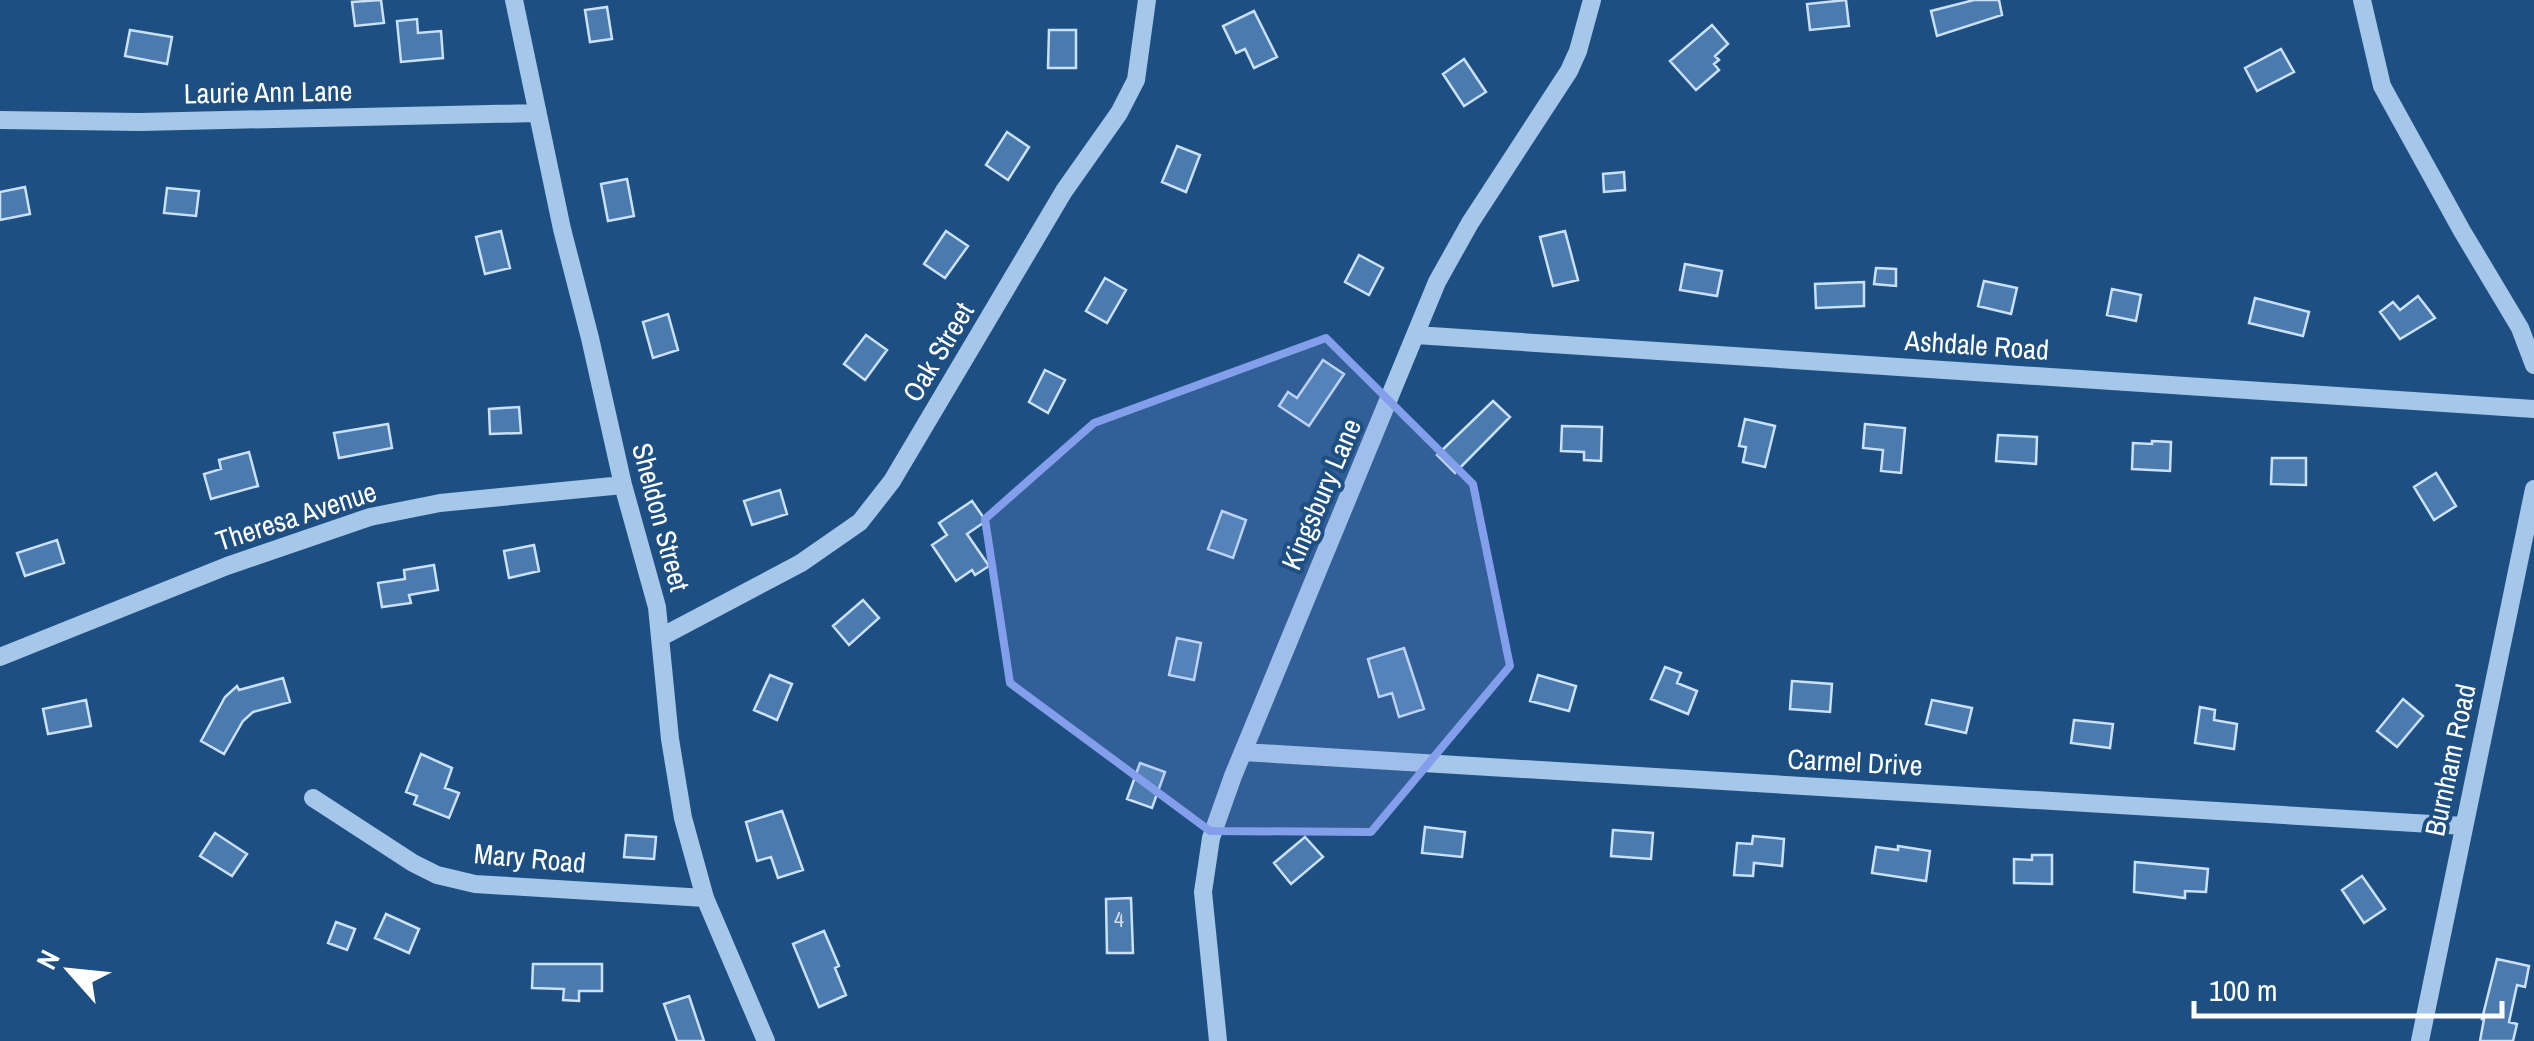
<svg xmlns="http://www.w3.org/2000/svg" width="2534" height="1041" font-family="'Archivo Narrow',sans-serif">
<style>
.building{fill:#4b7bae;stroke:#c9e0f7;stroke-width:2.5}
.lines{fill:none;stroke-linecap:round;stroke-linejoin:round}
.minor{stroke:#a5c7e9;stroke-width:18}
.marked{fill:#839eea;fill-opacity:0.2;stroke:#839eea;stroke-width:8;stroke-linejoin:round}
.labels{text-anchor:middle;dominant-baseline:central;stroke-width:8;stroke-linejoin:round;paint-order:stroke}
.number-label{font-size:22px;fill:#d2deeb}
.street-label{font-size:28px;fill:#fff;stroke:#1e4f83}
</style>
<rect width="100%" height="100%" fill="#1e4f83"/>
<path class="building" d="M 381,0 L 384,23 L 355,26 L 352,2 Z
M 1846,0 L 1849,26 L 1810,30 L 1807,4 Z
M 1974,0 L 1999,0 L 2002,15 L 1937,36 L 1931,11 Z
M 607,7 L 612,39 L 590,42 L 585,10 Z
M 1254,11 L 1277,57 L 1254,68 L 1245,49 L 1236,53 L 1223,26 Z
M 417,19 L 418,33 L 441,31 L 443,58 L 401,62 L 397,21 Z
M 1712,25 L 1728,44 L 1715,56 L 1719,60 L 1714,64 L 1719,70 L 1696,90 L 1670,61 Z
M 130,30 L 172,37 L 167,64 L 125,56 Z
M 1049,30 L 1076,30 L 1076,68 L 1048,68 Z
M 2281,49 L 2294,72 L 2257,91 L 2245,68 Z
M 1464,59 L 1486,92 L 1464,106 L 1443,74 Z
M 1007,132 L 1029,147 L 1008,180 L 986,165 Z
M 1177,146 L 1200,155 L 1186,192 L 1162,182 Z
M 1624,172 L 1625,190 L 1604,192 L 1603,174 Z
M 627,179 L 634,216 L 608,221 L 601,184 Z
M 25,187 L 30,214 L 0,220 L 0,192 Z
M 167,188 L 199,191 L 196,216 L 164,213 Z
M 501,231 L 510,268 L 485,274 L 476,237 Z
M 946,231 L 968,246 L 945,278 L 924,264 Z
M 1565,231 L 1578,280 L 1553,286 L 1540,237 Z
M 1359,255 L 1383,268 L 1369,295 L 1345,282 Z
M 1685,264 L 1722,271 L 1717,296 L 1680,290 Z
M 1876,268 L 1896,269 L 1896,286 L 1874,284 Z
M 1105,278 L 1126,290 L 1107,323 L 1086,311 Z
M 1984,281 L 2017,288 L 2011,314 L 1978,306 Z
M 1864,282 L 1864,306 L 1816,308 L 1815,284 Z
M 2112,289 L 2141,295 L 2136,321 L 2107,315 Z
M 2418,296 L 2435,318 L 2400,339 L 2380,312 L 2393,302 L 2400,310 Z
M 2255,298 L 2309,312 L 2303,336 L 2249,323 Z
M 668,314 L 678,350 L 653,358 L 643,322 Z
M 866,335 L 887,350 L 865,380 L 844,364 Z
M 1323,360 L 1344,374 L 1309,426 L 1279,406 L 1288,392 L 1297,398 Z
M 1045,370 L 1065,380 L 1048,413 L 1029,402 Z
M 1493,401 L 1510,417 L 1455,473 L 1437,455 Z
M 519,407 L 521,433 L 490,434 L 489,409 Z
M 1745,419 L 1775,426 L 1765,467 L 1743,462 L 1746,447 L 1739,446 Z
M 388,424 L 392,448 L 339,458 L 334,433 Z
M 1865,424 L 1905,428 L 1901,473 L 1881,471 L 1883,450 L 1863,448 Z
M 1562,426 L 1602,427 L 1601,461 L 1584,460 L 1584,452 L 1561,451 Z
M 1998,435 L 2037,437 L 2036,464 L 1996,461 Z
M 2152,441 L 2171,442 L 2170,471 L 2132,469 L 2133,443 L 2152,444 Z
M 249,452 L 258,486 L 211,499 L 204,474 L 221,469 L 219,460 Z
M 2272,458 L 2306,458 L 2306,485 L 2271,484 Z
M 2436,473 L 2456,506 L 2434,520 L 2414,487 Z
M 780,490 L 787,514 L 752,525 L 744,501 Z
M 972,501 L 986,521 L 967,534 L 989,566 L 975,575 L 972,570 L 956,581 L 932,545 L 947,535 L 939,523 Z
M 1222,511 L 1246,520 L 1233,558 L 1208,549 Z
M 57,540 L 64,563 L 25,576 L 17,553 Z
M 534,545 L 539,571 L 509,578 L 504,551 Z
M 434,565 L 438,590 L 409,595 L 411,603 L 382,607 L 378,583 L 405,579 L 404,570 Z
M 863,600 L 879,618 L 849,645 L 833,626 Z
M 1177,638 L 1201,643 L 1194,680 L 1169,675 Z
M 1404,648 L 1424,709 L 1399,717 L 1392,693 L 1379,697 L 1368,659 Z
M 1665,667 L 1681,673 L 1677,683 L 1697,691 L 1688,714 L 1651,699 Z
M 770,675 L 792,684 L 777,720 L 754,710 Z
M 1538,675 L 1576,686 L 1569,711 L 1530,701 Z
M 283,678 L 290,702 L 253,712 L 243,721 L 224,754 L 201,741 L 225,697 L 237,686 L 239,690 Z
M 1792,681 L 1832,684 L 1830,712 L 1790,709 Z
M 2403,699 L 2423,716 L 2397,747 L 2377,731 Z
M 86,700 L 91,726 L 48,734 L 43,709 Z
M 1932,700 L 1972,708 L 1966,733 L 1926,724 Z
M 2200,707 L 2215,710 L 2214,720 L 2237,724 L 2234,749 L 2195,743 Z
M 2074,720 L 2113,724 L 2110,748 L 2071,743 Z
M 421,754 L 452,768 L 445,788 L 459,793 L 449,818 L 414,804 L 417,796 L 406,792 Z
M 1140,763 L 1165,772 L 1152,808 L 1127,799 Z
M 782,811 L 803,870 L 778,878 L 771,857 L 757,861 L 746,822 Z
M 1425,827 L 1465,832 L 1462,857 L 1422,853 Z
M 1613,830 L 1653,833 L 1651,859 L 1611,856 Z
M 215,833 L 247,854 L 232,876 L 200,856 Z
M 626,835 L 656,837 L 654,859 L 624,857 Z
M 1753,836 L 1784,839 L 1782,866 L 1754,863 L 1753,876 L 1734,875 L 1737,843 L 1752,844 Z
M 1305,837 L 1323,857 L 1291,884 L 1274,863 Z
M 1898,846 L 1930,851 L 1926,881 L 1872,873 L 1876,847 L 1898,850 Z
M 2032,855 L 2052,855 L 2052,884 L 2014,883 L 2014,859 L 2032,860 Z
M 2135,862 L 2208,869 L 2206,892 L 2185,891 L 2185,898 L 2134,892 Z
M 2362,876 L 2385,909 L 2364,923 L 2342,890 Z
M 1131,898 L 1133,953 L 1107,953 L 1106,899 Z
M 386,914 L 419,929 L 409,953 L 375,938 Z
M 336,922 L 355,929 L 347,950 L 328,943 Z
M 824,931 L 839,966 L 835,968 L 846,995 L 819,1007 L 793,944 Z
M 2497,959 L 2529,966 L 2525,987 L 2517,985 L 2509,1022 L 2517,1024 L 2513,1041 L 2480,1041 L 2484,1019 L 2482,1019 Z
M 533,964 L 602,964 L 602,991 L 579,991 L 579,1001 L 563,1000 L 564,989 L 532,988 Z
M 689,996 L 704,1041 L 677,1041 L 664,1004 Z"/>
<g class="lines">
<path class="minor" d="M 514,0 L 562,229 L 590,338 L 623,485 L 657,607 L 670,739 L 683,818 L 705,898 L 766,1041
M 2362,0 L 2382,86 L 2462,231 L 2520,328 L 2534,365
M 0,120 L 140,122 L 537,113
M 1416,335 L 2534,409
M 661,637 L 801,563 L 860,522 L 892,481 L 1064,191 L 1119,113 L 1136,80 L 1147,0
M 0,657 L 227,566 L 370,517 L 440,503 L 623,485
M 1243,752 L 2464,826
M 313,798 L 413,863 L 437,875 L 475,884 L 705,898
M 1218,1041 L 1203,892 L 1211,838 L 1233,776 L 1437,282 L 1470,223 L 1569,71 L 1578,51 L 1592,0
M 2420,1041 L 2534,489"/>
</g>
<path class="marked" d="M 1326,338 L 1473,484 L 1510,666 L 1371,832 L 1210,831 L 1010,683 L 985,519 L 1094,423 Z"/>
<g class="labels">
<g class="number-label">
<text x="1119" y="919">4</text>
</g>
<g class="street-label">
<text transform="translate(268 92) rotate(-1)">Laurie Ann Lane</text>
<text transform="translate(1977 345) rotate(4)">Ashdale Road</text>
<text transform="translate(938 352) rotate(-59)">Oak Street</text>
<text transform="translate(1321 494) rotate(-67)">Kingsbury Lane</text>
<text transform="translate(296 516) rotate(-18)">Theresa Avenue</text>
<text transform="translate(661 517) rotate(75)">Sheldon Street</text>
<text transform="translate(2450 760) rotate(-78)">Burnham Road</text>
<text transform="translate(1855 762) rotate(3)">Carmel Drive</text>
<text transform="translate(530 858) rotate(5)">Mary Road</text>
</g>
</g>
<g transform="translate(70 971) rotate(297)" stroke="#1e4f83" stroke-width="8" paint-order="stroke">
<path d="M0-8L18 38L0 25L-18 38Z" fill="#ffffff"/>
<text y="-15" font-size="28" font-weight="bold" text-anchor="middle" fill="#ffffff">N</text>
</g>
<path d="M2194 1001v15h308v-15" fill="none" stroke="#ffffff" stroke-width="5"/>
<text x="2209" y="1001" font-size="30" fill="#ffffff" stroke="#1e4f83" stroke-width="8" paint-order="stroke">100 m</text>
</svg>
